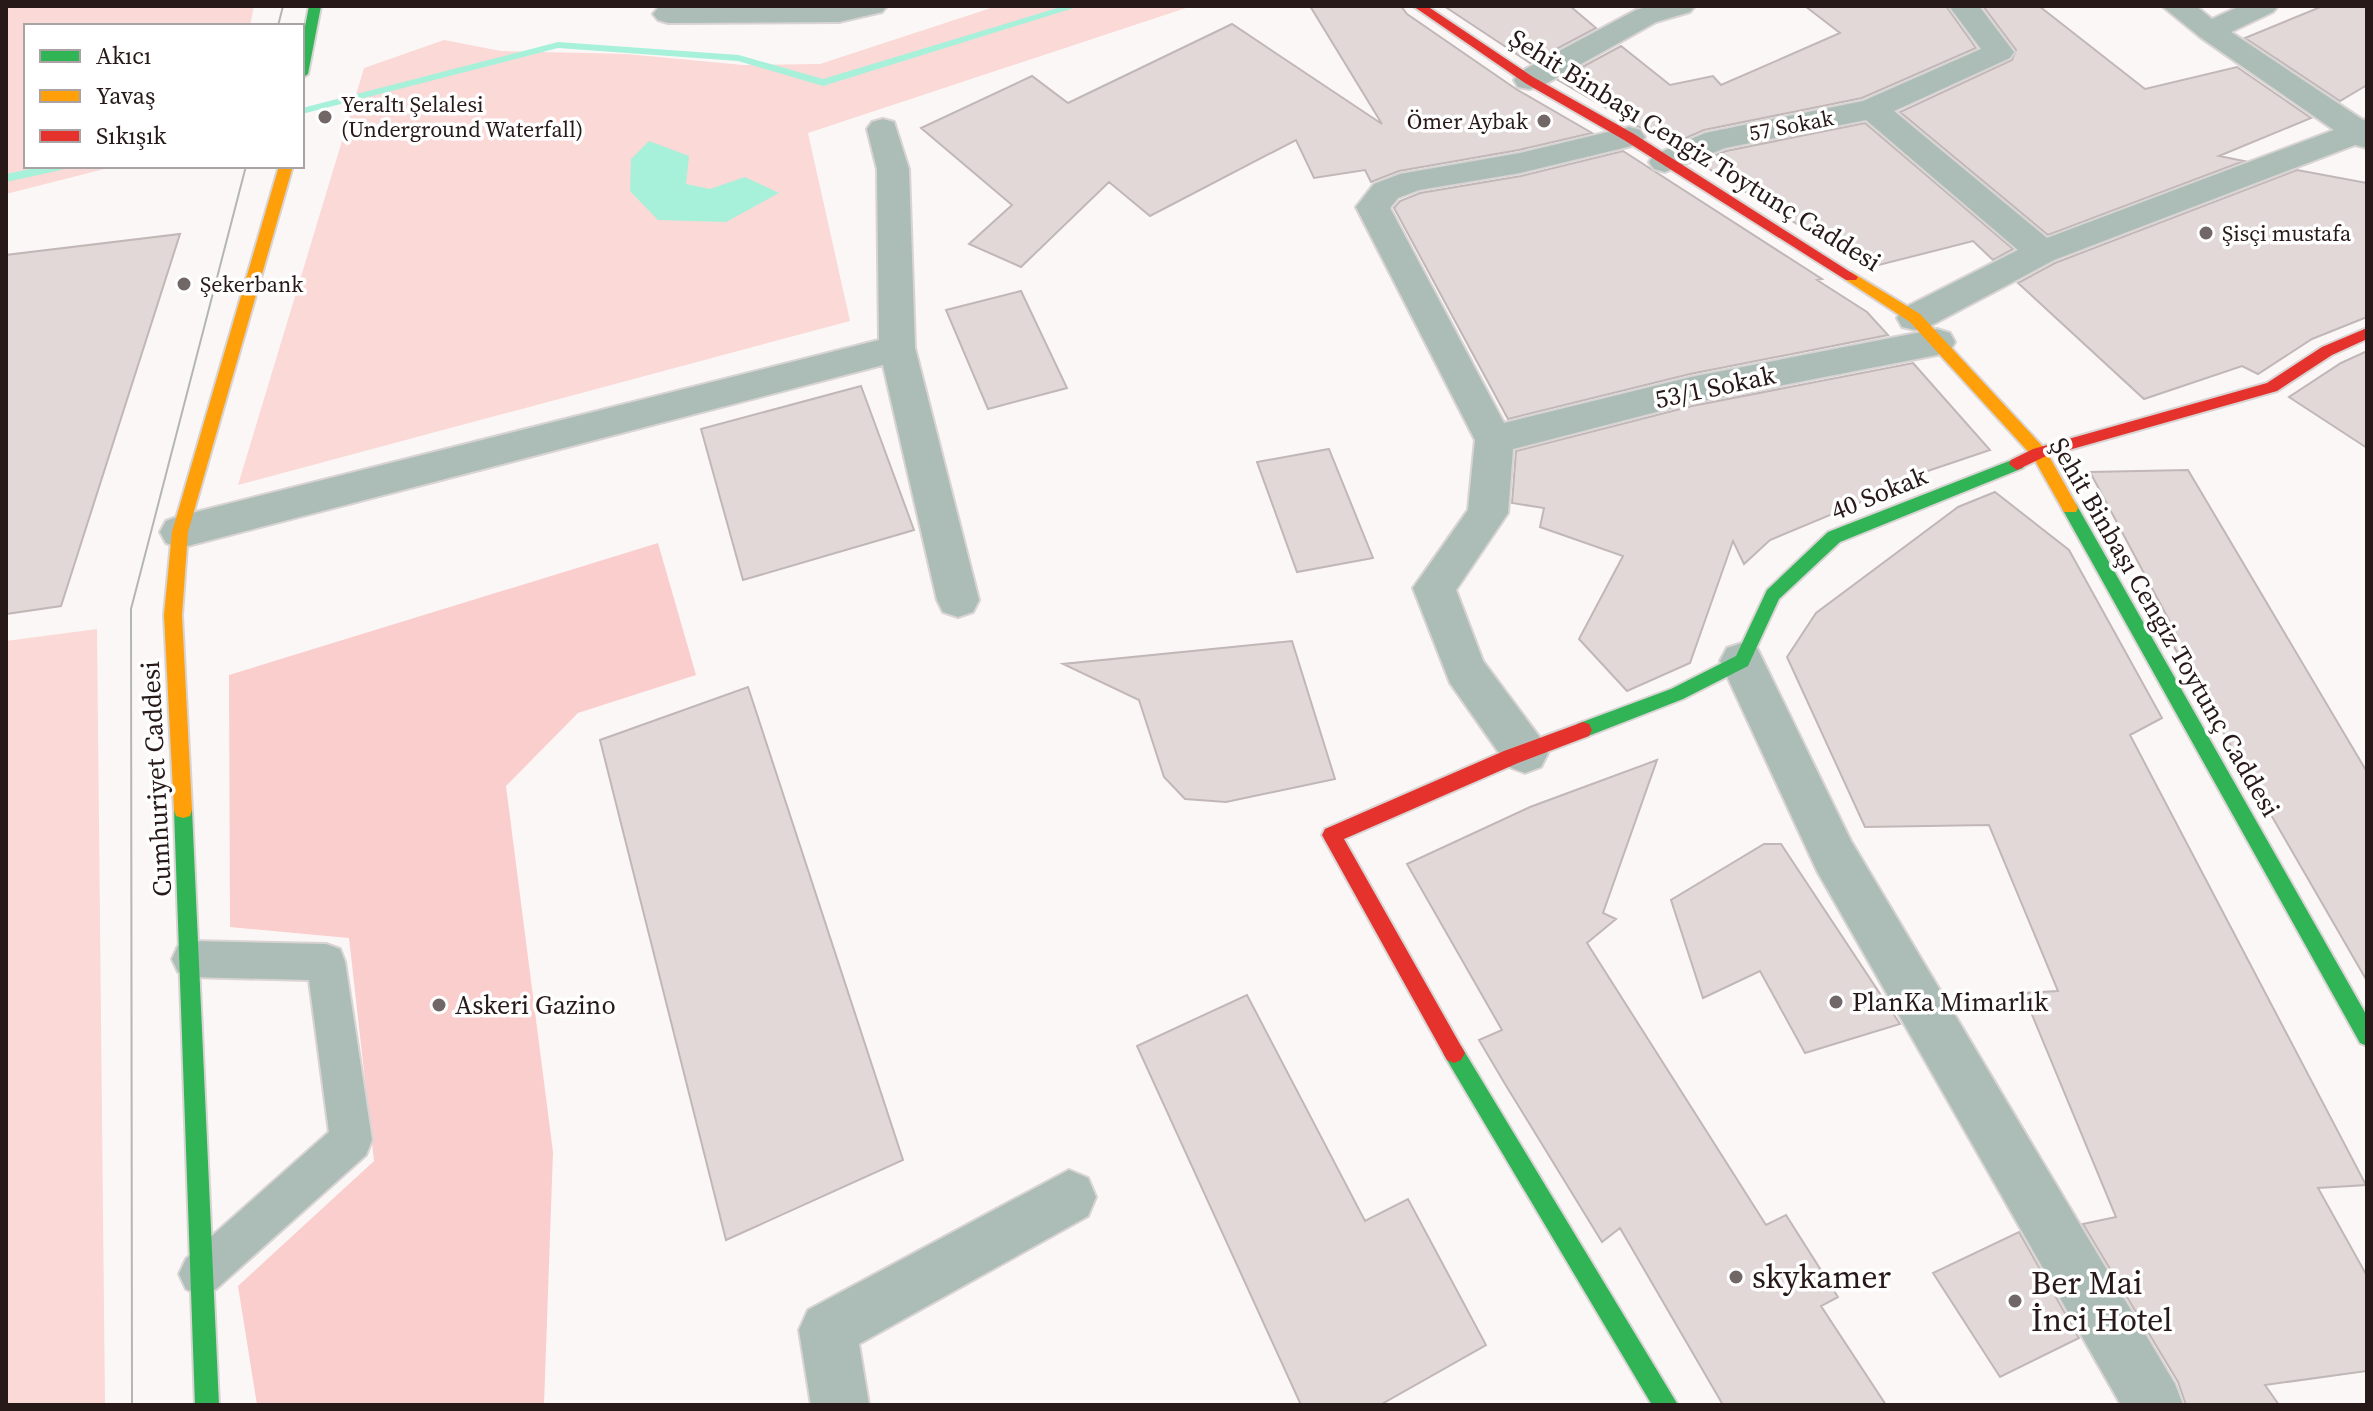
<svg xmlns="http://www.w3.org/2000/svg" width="2373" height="1411" font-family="'Source Serif 4',serif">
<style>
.green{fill:#fad9d7}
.forest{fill:#facecc}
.water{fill:#a7f1da}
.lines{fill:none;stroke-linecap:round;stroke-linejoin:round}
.stream{fill:#a7f1da;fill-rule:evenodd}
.building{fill:#e2d8d8;stroke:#c1b7b7;stroke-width:2}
.lane-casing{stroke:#d9d4d4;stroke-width:4}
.street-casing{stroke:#d9d4d4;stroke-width:4}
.fast-casing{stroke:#d9d4d4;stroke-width:4}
.slow-casing{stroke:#d9d4d4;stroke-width:4}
.jam-casing{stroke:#d9d4d4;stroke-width:4}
.lane{fill:#acbcb6;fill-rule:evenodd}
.street{fill:#acbcb6;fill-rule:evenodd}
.fast{fill:#30b455;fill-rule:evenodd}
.slow{fill:#ff9f0a;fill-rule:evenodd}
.jam{fill:#e5322d;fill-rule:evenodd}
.tram{stroke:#b3b6b4;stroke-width:2}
.poi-dot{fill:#726767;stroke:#fff;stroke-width:3}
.labels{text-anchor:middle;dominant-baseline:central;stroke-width:7;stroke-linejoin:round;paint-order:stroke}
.far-poi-label{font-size:22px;fill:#281919;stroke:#fff;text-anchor:start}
.far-street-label{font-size:22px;fill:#281919;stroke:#fff}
.street-label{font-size:26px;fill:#281919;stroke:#fff}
.poi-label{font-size:26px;fill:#281919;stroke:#fff;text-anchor:start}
.near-poi-label{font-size:32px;fill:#281919;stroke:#fff;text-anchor:start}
</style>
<rect width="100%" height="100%" fill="#fcf7f7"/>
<path class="green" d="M 6,6 L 254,6 L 250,26 L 26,26 L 26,166 L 116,166 L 6,194 Z
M 997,6 L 1192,6 L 808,133 L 850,321 L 238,485 L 364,68 L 444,40 L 501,51 L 627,54 L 743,65 L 820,64 Z
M 97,629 L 105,1405 L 6,1405 L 6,641 Z"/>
<path class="forest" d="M 658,543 L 696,675 L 578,713 L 506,786 L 553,1152 L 544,1405 L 257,1405 L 238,1286 L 374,1161 L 349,938 L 230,927 L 229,675 Z"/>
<path class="water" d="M 649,141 L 689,156 L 686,184 L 710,189 L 745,177 L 779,193 L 726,222 L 658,220 L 630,191 L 631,159 Z"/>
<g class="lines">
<path class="stream" d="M 1064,6 L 1080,6 L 823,86 L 738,61 L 558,48 L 302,114 L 302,108 L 558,42 L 739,55 L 823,79 Z
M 44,166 L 67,166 L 61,170 L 6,182 L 6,174 Z"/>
</g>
<path class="building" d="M 1310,6 L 1401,6 L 1407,14 L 1516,89 L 1592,133 L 1519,150 L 1399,171 L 1371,182 L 1365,170 L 1314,178 L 1296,140 L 1150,216 L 1109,182 L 1021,267 L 969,244 L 1012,205 L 921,128 L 1032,76 L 1068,103 L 1232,24 L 1382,124 Z
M 1444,6 L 1570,6 L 1596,28 L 1530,63 Z
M 1805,6 L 1946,6 L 1976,48 L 1862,98 L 1704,130 L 1670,145 L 1558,80 L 1621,46 L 1670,85 L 1713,76 L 1721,85 L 1840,33 Z
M 1983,6 L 2039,6 L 2145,89 L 2237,67 L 2311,118 L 2219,156 L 2244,161 L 2048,235 L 1900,112 L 2012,60 L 2016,50 Z
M 2323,6 L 2367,6 L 2367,85 L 2340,101 L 2245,38 Z
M 1865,123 L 2013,249 L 1993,260 L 1973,241 L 1867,268 L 1698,162 L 1726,151 Z
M 1623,151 L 1822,279 L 1817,280 L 1867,312 L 1888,335 L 1690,374 L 1508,419 L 1394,208 L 1400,201 L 1420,193 L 1521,176 Z
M 2297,170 L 2367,183 L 2367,317 L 2312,339 L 2258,374 L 2242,366 L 2144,399 L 2018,283 L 2055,263 Z
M 180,234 L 61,606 L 6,614 L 6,255 Z
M 1021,291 L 1067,388 L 988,409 L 946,310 Z
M 2367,351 L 2367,448 L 2289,397 L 2341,363 Z
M 1913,363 L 1990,450 L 1901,480 L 1902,485 L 1770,540 L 1744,564 L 1733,541 L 1690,663 L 1627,691 L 1579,639 L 1623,556 L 1540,527 L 1544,508 L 1512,503 L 1516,451 L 1692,406 Z
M 861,386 L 914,530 L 743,580 L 701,429 Z
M 1329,449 L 1373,558 L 1297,572 L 1257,462 Z
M 2188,470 L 2367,772 L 2367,981 L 2159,621 L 2178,637 L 2090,472 Z
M 1995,492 L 2069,550 L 2162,718 L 2130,735 L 2366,1185 L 2318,1188 L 2367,1276 L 2367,1371 L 2265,1385 L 2279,1405 L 2186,1405 L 2178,1382 L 2083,1224 L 2116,1217 L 2023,993 L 2058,991 L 1989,825 L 1865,827 L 1787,657 L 1816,613 L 1958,507 Z
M 1292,641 L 1335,779 L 1226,802 L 1185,799 L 1164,777 L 1139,700 L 1063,664 Z
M 748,687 L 903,1160 L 726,1240 L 600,740 Z
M 1657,760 L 1603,913 L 1616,919 L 1587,943 L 1766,1225 L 1786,1215 L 1838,1297 L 1821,1306 L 1886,1405 L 1723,1405 L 1620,1228 L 1602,1242 L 1505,1084 L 1479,1040 L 1502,1030 L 1407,864 L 1530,807 Z
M 1764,844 L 1781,844 L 1900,1024 L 1805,1053 L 1760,971 L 1703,998 L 1671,900 Z
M 1247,995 L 1365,1221 L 1408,1199 L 1486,1345 L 1380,1405 L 1301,1405 L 1137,1046 Z
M 2019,1232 L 2079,1338 L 2000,1377 L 1933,1273 Z"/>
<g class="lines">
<g class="lane-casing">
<path id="lane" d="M 191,941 L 326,944 L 340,949 L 345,962 L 372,1140 L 366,1155 L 216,1289 L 201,1296 L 186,1289 L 179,1274 L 186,1259 L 329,1132 L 309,980 L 191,977 L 178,972 L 172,959 L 178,946 Z"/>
</g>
<g class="street-casing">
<path id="street" d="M 665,6 L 887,6 L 882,12 L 839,22 L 668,23 L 658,20 L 653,14 L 658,8 Z
M 1649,6 L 1695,6 L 1690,12 L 1656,22 L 1540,87 L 1529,89 L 1518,87 L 1514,80 L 1518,73 L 1636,10 Z
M 1949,6 L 1979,6 L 2014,52 L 2010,58 L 1894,111 L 2047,238 L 2334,130 L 2200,37 L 2162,6 L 2196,6 L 2212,19 L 2240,6 L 2278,6 L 2273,12 L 2231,32 L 2363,120 L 2367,119 L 2367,148 L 2355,145 L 2054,260 L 1928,327 L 1915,330 L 1902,327 L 1897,318 L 1902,309 L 2018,250 L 1866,120 L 1725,148 L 1665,172 L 1654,169 L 1649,162 L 1654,155 L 1705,133 L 1863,101 L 1981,49 Z
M 883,119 L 894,122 L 909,169 L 915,348 L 979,600 L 973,612 L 958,617 L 943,612 L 937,600 L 883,365 L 180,548 L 166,543 L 160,532 L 166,521 L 180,516 L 879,340 L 877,169 L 867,129 L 872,122 Z
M 1629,127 L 1640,130 L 1645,137 L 1640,144 L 1520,173 L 1419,190 L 1398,198 L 1390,208 L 1504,423 L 1691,377 L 1937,329 L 1950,333 L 1955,342 L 1950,351 L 1937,355 L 1691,403 L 1513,449 L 1508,513 L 1456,590 L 1483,661 L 1541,739 L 1548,753 L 1541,767 L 1525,773 L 1509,767 L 1450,683 L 1413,588 L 1468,510 L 1475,440 L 1356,207 L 1374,184 L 1400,174 L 1520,153 Z
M 1742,643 L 1757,648 L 1851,841 L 2175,1384 L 2183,1405 L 2121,1405 L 1817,871 L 1720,661 L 1727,648 Z
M 1069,1170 L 1088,1178 L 1096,1197 L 1088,1216 L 859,1344 L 869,1405 L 811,1405 L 799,1330 L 808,1310 Z"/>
</g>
<g class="fast-casing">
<path id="fast" d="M 309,6 L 321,6 L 308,74 L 302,78 L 302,42 Z
M 2017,458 L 2025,464 L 2023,468 L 1840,542 L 1779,599 L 1748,666 L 1683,699 L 1583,738 L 1577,736 L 1574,730 L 1577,724 L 1671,689 L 1736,656 L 1767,590 L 1828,532 Z
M 2070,502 L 2076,504 L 2367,1016 L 2367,1046 L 2360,1043 L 2064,512 L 2062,508 Z
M 183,802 L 190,804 L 192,810 L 219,1405 L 195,1405 L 174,810 L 176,804 Z
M 1454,1043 L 1461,1046 L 1678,1405 L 1652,1405 L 1447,1060 L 1443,1053 L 1447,1046 Z"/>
</g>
<g class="slow-casing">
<path id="slow" d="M 279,166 L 293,166 L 188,532 L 182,615 L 192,810 L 190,816 L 183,818 L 176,816 L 174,810 L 164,615 L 172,532 Z
M 1851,272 L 1920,314 L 2045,449 L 2078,508 L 2076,512 L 2064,512 L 2033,457 L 1910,322 L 1846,280 L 1846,274 Z"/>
</g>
<g class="jam-casing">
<path id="jam" d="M 1413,6 L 1427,6 L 1533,77 L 1634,134 L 1858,277 L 1856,280 L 1846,280 L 1624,140 L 1525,83 Z
M 2367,328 L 2367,339 L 2332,355 L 2277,391 L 2044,457 L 2017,470 L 2009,464 L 2011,460 L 2033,449 L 2267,383 L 2322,347 Z
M 1583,722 L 1589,724 L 1592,730 L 1589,736 L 1518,763 L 1344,839 L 1461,1046 L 1465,1053 L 1461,1060 L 1454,1063 L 1447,1060 L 1322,835 L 1325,829 L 1504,751 Z"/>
</g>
<use href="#lane" class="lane"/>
<use href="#street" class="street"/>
<use href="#fast" class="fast"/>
<use href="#slow" class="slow"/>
<use href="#jam" class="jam"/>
<path class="tram" d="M 278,26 L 283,6
M 132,1405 L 131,609 L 246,166"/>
</g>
<g class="poi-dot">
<circle cx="325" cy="117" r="8"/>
<circle cx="1544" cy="121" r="8"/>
<circle cx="2206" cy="233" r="8"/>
<circle cx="184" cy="284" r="8"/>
<circle cx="1836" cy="1002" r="8"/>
<circle cx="439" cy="1005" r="8"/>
<circle cx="1736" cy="1277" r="8"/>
<circle cx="2015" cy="1301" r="8"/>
</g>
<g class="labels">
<g class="far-poi-label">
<text x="341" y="104">Yeraltı Şelalesi<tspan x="341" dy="25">(Underground Waterfall)</tspan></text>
<text x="1528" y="121" text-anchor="end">Ömer Aybak</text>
<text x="2222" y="233">Şisçi mustafa</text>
<text x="200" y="284">Şekerbank</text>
</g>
<g class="far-street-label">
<text transform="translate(1791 125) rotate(-11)">57 Sokak</text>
</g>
<g class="street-label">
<text transform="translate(1695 150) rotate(32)">Şehit Binbaşı Cengiz Toytunç Caddesi</text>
<text transform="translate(1715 387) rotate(-12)">53/1 Sokak</text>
<text transform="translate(1879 493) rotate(-22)">40 Sokak</text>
<text transform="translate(2165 627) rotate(60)">Şehit Binbaşı Cengiz Toytunç Caddesi</text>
<text transform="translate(156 779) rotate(-93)">Cumhuriyet Caddesi</text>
</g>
<g class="poi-label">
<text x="1852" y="1002">PlanKa Mimarlık</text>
<text x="455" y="1005">Askeri Gazino</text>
</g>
<g class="near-poi-label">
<text x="1752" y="1277">skykamer</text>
<text x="2031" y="1283">Ber Mai<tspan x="2031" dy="37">İnci Hotel</tspan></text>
</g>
</g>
<rect width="2373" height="1411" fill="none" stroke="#281919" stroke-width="16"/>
<rect x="24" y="24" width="280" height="144" fill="#ffffff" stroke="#a9a3a3" stroke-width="2"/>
<rect x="40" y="50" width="40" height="12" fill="#30b455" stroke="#a9a3a3" stroke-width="2"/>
<text x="96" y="64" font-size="24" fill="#281919">Akıcı</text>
<rect x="40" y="90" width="40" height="12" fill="#ff9f0a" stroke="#a9a3a3" stroke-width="2"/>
<text x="96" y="104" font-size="24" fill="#281919">Yavaş</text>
<rect x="40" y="130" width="40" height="12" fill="#e5322d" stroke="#a9a3a3" stroke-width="2"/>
<text x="96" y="144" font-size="24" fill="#281919">Sıkışık</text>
</svg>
